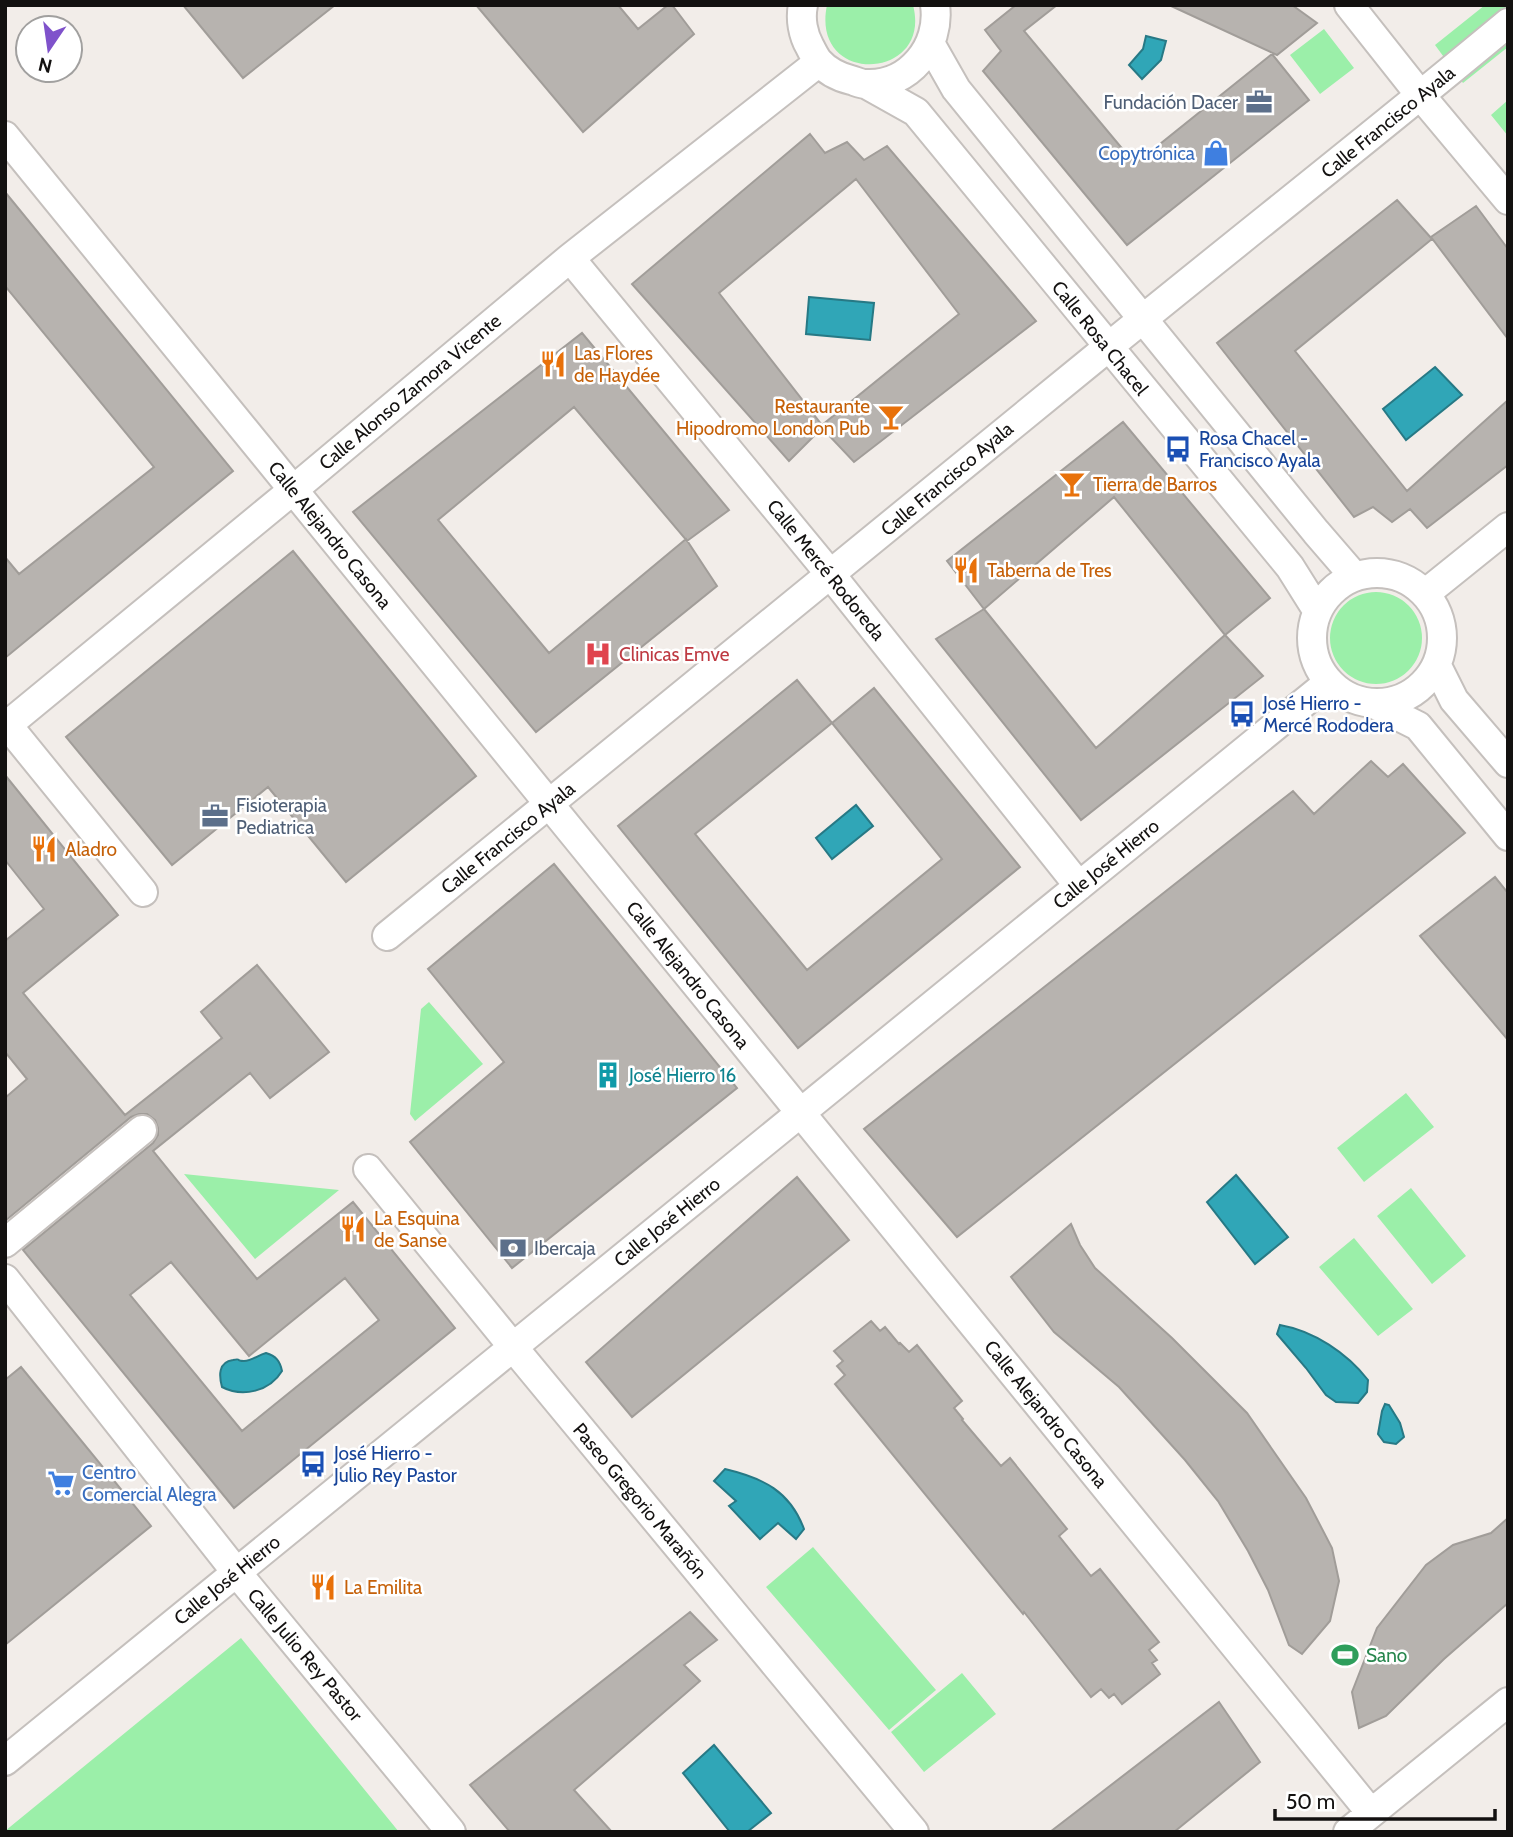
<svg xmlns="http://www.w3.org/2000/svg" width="1513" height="1837" font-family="Cabin,sans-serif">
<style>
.green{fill:#9befa9}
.water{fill:#30a6b7;stroke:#277985;stroke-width:2}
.building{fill:#b7b3af;stroke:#a19d99;stroke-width:2;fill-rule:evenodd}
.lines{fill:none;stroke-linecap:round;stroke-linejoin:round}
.minor-casing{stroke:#c5c0bd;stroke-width:32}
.minor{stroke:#fff;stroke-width:28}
.labels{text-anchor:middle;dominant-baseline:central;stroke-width:5;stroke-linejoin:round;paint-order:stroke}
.service-label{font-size:19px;fill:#4e5e75;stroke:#fff;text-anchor:start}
.street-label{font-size:19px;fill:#131110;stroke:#fff}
.shop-label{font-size:19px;fill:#366cbe;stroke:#fff;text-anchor:end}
.food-label{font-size:19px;fill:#c56008;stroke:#fff;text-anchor:start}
.transit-label{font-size:19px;fill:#164399;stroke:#fff;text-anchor:start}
.health-label{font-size:19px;fill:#be3a42;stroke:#fff;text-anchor:start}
.culture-label{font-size:19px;fill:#0d838f;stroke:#fff;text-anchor:start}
.leisure-label{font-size:19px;fill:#27864d;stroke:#fff;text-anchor:start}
</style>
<rect width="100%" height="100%" fill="#f2ede9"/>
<path class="green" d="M 827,5 L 913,5 C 933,81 810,87 827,5 Z
M 1485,5 L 1508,5 L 1508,47 L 1463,83 L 1435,45 Z
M 1324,29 L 1354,68 L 1320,94 L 1290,55 Z
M 1508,100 L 1508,136 L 1491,115 Z
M1330 638a46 46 0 1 1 92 0a46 46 0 1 1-92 0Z
M 429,1002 L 483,1064 L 415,1121 L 410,1114 L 421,1009 Z
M 1406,1093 L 1434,1127 L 1364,1182 L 1337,1148 Z
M 184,1174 L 339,1190 L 255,1259 Z
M 1411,1188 L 1466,1256 L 1432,1284 L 1377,1216 Z
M 1354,1238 L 1413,1309 L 1378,1336 L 1319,1267 Z
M 813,1547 L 936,1690 L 889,1730 L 766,1587 Z
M 241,1638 L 399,1832 L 5,1832 L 5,1831 Z
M 962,1673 L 996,1714 L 924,1772 L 891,1732 Z"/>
<path class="water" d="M 1146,36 L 1166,41 L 1161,60 L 1142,79 L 1129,65 L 1143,49 Z
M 809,297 L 874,303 L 870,340 L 806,334 Z
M 1435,367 L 1462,395 L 1406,440 L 1383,409 Z
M 856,805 L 873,826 L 832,859 L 816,838 Z
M 1236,1175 L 1288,1237 L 1255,1264 L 1207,1202 Z
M 1280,1325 C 1314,1331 1347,1353 1368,1380 L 1367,1392 L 1358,1403 L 1336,1402 L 1326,1395 L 1306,1368 L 1277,1334 Z
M 266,1353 C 276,1356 280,1361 282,1371 C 270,1391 243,1398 222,1387 C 219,1376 218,1362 233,1360 C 243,1358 234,1361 244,1361 C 252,1361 258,1355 266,1353 Z
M 1385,1404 L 1389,1405 L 1400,1423 L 1404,1437 L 1396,1444 L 1384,1442 L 1378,1434 L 1382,1411 Z
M 725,1469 C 763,1478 790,1491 804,1529 L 796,1539 L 778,1523 L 760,1539 L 729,1506 L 736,1501 L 714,1481 Z
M 714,1745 L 771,1813 L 747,1832 L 730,1832 L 683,1773 Z"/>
<path class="building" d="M 183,5 L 335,5 L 243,78 Z
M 476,5 L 618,5 L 638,29 L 668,5 L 672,5 L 694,34 L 583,132 Z
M 1016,5 L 1057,5 L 1024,31 L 1135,164 L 1272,54 L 1309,100 L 1127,245 L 983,71 L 1001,51 L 985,30 Z
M 1169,5 L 1292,5 L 1317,23 L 1277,55 Z
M 810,134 L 825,153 L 847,142 L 864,160 L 887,146 L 1036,321 L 854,462 L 822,428 L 789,461 L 632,284 ZM 856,179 L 959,314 L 822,425 L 719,293 Z
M 5,192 L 233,471 L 5,658 L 5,557 L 19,574 L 154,467 L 5,286 Z
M 1397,200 L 1432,239 L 1295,351 L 1407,491 L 1508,400 L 1508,465 L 1427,528 L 1410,509 L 1392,522 L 1373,507 L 1354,517 L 1217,343 Z
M 1476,206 L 1508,249 L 1508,339 L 1431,237 Z
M 582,333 L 729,510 L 687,541 L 574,407 L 438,520 L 549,653 L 686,539 L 717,586 L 536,732 L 353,512 Z
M 1123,422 L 1270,598 L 1225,635 L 1114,497 L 984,609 L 947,561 Z
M 293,551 L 476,776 L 346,882 L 268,787 L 172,865 L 66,737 Z
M 984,609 L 1096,748 L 1225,635 L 1263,676 L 1081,820 L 936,639 Z
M 797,680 L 832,723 L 874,688 L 1020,867 L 798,1048 L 618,826 ZM 832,723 L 942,859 L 807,970 L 695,834 Z
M 1371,761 L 1388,777 L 1403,764 L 1465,833 L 957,1237 L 864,1129 L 1293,791 L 1314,814 Z
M 5,775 L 118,915 L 23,993 L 125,1115 L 222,1038 L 201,1012 L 257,965 L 329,1052 L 270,1098 L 250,1073 L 153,1151 L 257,1279 L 353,1202 L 455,1328 L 234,1508 L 23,1250 L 153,1143 L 158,1135 L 158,1128 L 155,1120 L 147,1114 L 139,1114 L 131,1117 L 5,1221 L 5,1098 L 27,1079 L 5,1052 L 5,941 L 44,909 L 5,860 ZM 171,1262 L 249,1356 L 345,1278 L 379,1320 L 242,1431 L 130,1295 Z
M 554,864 L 737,1088 L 512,1268 L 410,1142 L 504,1062 L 428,969 Z
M 1495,877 L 1508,893 L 1508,1040 L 1420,936 Z
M 797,1177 L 849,1240 L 632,1417 L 586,1362 Z
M 1071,1224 L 1080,1245 L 1095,1268 L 1172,1338 L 1247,1413 L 1306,1498 L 1332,1548 L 1339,1581 L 1330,1621 L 1302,1654 L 1289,1645 L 1268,1590 L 1248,1551 L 1218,1501 L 1185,1460 L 1119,1387 L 1054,1332 L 1011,1277 Z
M 871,1321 L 880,1331 L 885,1327 L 899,1344 L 900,1343 L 909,1352 L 917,1345 L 962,1401 L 954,1408 L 963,1419 L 962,1420 L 1001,1466 L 1010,1458 L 1067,1529 L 1059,1536 L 1091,1576 L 1100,1569 L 1159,1642 L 1149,1650 L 1157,1660 L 1152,1663 L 1160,1674 L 1122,1704 L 1114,1694 L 1109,1698 L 1101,1689 L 1091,1697 L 1024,1612 L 1023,1614 L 835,1384 L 845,1375 L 837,1366 L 843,1361 L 834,1351 Z
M 21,1367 L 151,1526 L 5,1645 L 5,1380 Z
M 1508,1518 L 1508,1603 L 1444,1659 L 1386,1716 L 1359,1728 L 1352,1692 L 1377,1628 L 1426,1565 L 1453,1545 L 1491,1533 Z
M 690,1612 L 717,1640 L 684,1665 L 700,1681 L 574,1790 L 612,1832 L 510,1832 L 470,1785 Z
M 1219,1702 L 1260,1762 L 1174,1832 L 1050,1832 Z"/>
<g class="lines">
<g class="minor-casing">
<path id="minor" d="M 803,5 C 800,19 803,35 810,47 C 812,51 815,57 818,61 C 826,70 839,77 851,80 C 855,81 861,84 866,84 C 909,86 941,46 935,5
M 1349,5 L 1421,96 L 1508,200
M 931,45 L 956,89 L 1316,532 L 1354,576
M 866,84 L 916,112 L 1290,567 L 1317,610
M 5,136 L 1371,1813
M 570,258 L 831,575 L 1079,886
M1312 638a65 65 0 1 1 130 0a65 65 0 1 1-130 0Z
M 1426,593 L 1508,527
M 1437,666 L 1454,700 L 1508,763
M 1374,704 L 1418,726 L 1508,836
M 5,722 L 143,892
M 5,727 L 293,490 L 570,258 L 819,62
M 387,936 C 623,746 856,553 1090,362 C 1229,248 1370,138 1508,23
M 368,1169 L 513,1347 L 914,1832
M 5,1243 L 142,1130
M 5,1279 L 237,1573 L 451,1832
M 5,1761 L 1328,683
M 1348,1832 L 1508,1702"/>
</g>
<use href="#minor" class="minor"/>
</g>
<defs>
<g id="office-bare" transform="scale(2.1)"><path d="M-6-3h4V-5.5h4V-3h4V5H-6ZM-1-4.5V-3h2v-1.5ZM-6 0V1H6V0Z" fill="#5c6f8a" stroke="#fff" stroke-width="2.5" paint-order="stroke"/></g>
<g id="shop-bare" transform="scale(2.1)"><path d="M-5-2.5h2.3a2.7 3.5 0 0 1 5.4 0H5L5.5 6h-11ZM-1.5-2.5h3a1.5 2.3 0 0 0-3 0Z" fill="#3f7fe0" stroke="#fff" stroke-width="2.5" paint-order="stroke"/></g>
<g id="restaurant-bare" transform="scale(2.1)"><path d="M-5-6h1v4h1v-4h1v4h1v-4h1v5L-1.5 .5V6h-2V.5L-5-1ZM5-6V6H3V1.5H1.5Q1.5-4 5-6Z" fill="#e8710a" stroke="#fff" stroke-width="2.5" paint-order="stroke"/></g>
<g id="bar-bare" transform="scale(2.1)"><path d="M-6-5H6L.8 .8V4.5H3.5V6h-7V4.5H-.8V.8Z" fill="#e8710a" stroke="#fff" stroke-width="2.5" paint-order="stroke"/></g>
<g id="bus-bare" transform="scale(2.1)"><path d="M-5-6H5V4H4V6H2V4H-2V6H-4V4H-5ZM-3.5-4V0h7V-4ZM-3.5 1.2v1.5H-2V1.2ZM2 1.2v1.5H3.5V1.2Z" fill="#1a4fb4" stroke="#fff" stroke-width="2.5" paint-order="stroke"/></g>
<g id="hospital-bare" transform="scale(2.1)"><path d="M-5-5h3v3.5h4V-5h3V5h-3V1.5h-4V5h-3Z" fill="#e0444e" stroke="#fff" stroke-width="2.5" paint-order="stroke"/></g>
<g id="building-bare" transform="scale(2.1)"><path d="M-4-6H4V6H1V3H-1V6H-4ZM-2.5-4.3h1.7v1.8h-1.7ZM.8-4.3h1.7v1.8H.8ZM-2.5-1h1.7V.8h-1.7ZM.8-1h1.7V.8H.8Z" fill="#0f9aa8" stroke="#fff" stroke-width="2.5" paint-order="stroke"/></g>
<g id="bank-bare" transform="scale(2.1)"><path d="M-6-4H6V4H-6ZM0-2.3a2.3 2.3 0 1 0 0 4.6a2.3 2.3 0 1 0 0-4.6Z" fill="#5c6f8a" stroke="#fff" stroke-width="2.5" paint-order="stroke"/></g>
<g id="supermarket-bare" transform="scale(2.1)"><path d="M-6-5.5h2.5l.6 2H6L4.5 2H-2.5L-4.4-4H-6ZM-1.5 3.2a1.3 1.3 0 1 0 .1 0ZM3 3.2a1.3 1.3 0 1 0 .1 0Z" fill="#3f7fe0" stroke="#fff" stroke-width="2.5" paint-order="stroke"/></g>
<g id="stadium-bare" transform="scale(2.1)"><path d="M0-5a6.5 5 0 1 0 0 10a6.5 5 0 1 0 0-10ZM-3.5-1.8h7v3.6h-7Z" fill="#2e9e5b" stroke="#fff" stroke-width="2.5" paint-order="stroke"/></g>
</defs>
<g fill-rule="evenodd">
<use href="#office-bare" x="1259" y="102"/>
<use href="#shop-bare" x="1216" y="153"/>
<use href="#restaurant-bare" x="553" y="364"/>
<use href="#bar-bare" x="891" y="417"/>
<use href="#bus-bare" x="1178" y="449"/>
<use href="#bar-bare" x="1072" y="484"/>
<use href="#restaurant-bare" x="966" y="570"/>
<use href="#hospital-bare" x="598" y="654"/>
<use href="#bus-bare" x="1242" y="714"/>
<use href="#office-bare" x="215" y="816"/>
<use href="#restaurant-bare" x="44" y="849"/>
<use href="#building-bare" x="608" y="1075"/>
<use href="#restaurant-bare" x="353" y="1229"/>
<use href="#bank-bare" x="513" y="1248"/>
<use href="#bus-bare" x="313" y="1464"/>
<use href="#supermarket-bare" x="61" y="1483"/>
<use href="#restaurant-bare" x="323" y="1587"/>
<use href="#stadium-bare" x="1345" y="1655"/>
</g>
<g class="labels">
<g class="service-label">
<text x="1238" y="102" text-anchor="end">Fundación Dacer</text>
<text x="236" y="805">Fisioterapia<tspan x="236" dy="22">Pediatrica</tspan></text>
<text x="534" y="1248">Ibercaja</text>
</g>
<g class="street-label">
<text transform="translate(1388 122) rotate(-39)">Calle Francisco Ayala</text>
<text transform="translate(1100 338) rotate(51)">Calle Rosa Chacel</text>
<text transform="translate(410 392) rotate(-40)">Calle Alonso Zamora Vicente</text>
<text transform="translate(947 479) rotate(-40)">Calle Francisco Ayala</text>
<text transform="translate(330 535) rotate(51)">Calle Alejandro Casona</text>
<text transform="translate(826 570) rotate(51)">Calle Mercé Rodoreda</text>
<text transform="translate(508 838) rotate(-39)">Calle Francisco Ayala</text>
<text transform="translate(1106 864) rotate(-39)">Calle José Hierro</text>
<text transform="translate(688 975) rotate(51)">Calle Alejandro Casona</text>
<text transform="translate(667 1222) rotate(-39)">Calle José Hierro</text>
<text transform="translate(1046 1414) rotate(51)">Calle Alejandro Casona</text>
<text transform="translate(640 1501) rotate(50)">Paseo Gregorio Marañón</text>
<text transform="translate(227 1580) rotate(-39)">Calle José Hierro</text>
<text transform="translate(305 1655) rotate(50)">Calle Julio Rey Pastor</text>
</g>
<g class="shop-label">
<text x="1195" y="153">Copytrónica</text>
<text x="82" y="1472" text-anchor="start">Centro<tspan x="82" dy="22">Comercial Alegra</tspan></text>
</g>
<g class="food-label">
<text x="574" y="353">Las Flores<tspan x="574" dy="22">de Haydée</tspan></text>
<text x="870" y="406" text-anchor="end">Restaurante<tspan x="870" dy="22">Hipodromo London Pub</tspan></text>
<text x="1093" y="484">Tierra de Barros</text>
<text x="987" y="570">Taberna de Tres</text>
<text x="65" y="849">Aladro</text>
<text x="374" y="1218">La Esquina<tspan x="374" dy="22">de Sanse</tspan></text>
<text x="344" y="1587">La Emilita</text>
</g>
<g class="transit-label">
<text x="1199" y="438">Rosa Chacel -<tspan x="1199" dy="22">Francisco Ayala</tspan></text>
<text x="1263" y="703">José Hierro -<tspan x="1263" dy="22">Mercé Rododera</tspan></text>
<text x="334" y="1453">José Hierro -<tspan x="334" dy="22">Julio Rey Pastor</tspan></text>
</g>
<g class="health-label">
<text x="619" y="654">Clinicas Emve</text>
</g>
<g class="culture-label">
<text x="629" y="1075">José Hierro 16</text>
</g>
<g class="leisure-label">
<text x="1366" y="1655">Sano</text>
</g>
</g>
<rect width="1513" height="1837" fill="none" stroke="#131110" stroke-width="14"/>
<g transform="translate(49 49) rotate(193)"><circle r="33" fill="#ffffff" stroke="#a1a09f" stroke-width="2"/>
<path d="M0-5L12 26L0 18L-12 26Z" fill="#7f52cb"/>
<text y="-10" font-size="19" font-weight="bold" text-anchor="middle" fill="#131110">N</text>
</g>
<path d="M1275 1809v10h220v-10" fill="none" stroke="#131110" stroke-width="3.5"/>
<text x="1286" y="1809" font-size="21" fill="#131110" stroke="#ffffff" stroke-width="5" paint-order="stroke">50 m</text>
</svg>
